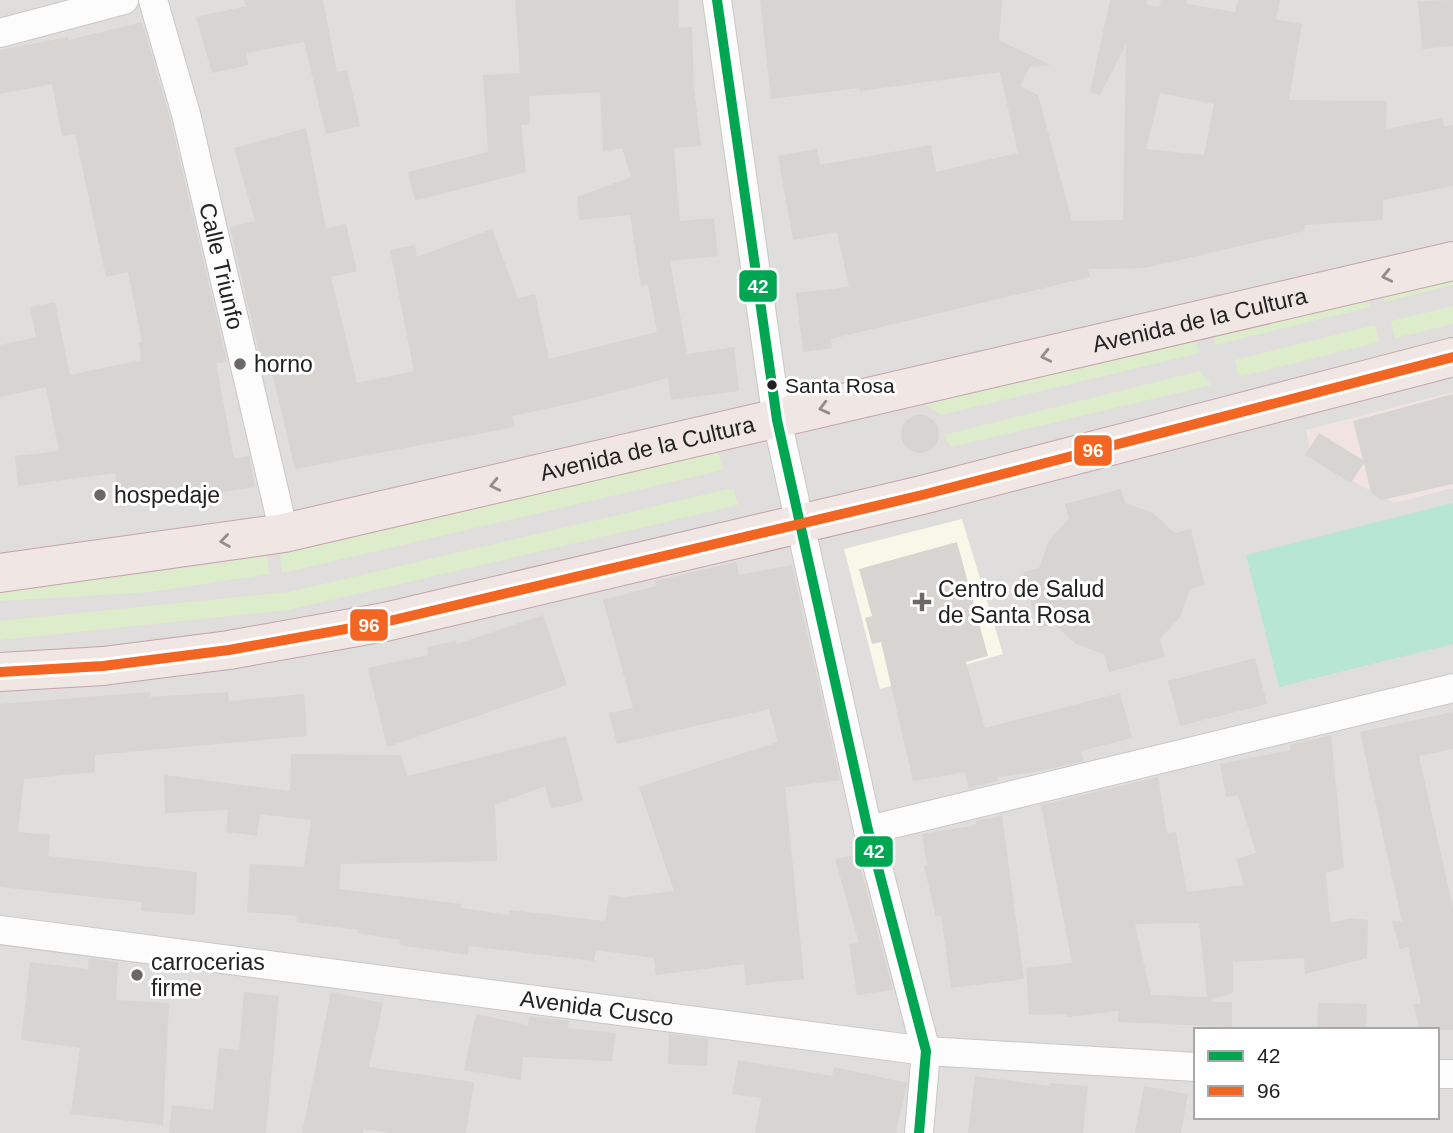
<svg xmlns="http://www.w3.org/2000/svg" width="1453" height="1133" font-family="Helvetica,sans-serif">
<style>
.residential{fill:#dfdedc;fill-rule:evenodd}
.commercial{fill:#f1e3e1}
.education{fill:#f8f7e8}
.grass{fill:#ddeccb}
.pitch{fill:#b7e6d2}
.building{fill:#d7d4d2;fill-rule:evenodd}
.lines{fill:none;stroke-linecap:round;stroke-linejoin:round}
.minor-casing{stroke:#c9c8c7;stroke-width:30}
.trunk-casing{stroke:#c5a2ac;stroke-width:40}
.minor{stroke:#fdfcfc;stroke-width:28}
.trunk{stroke:#f0e6e4;stroke-width:38}
.bus-1-casing{stroke:#fff;stroke-width:16}
.bus-2-casing{stroke:#fff;stroke-width:16}
.bus-1{stroke:#00a651;stroke-width:10}
.bus-2{stroke:#f26522;stroke-width:10}
.oneway{stroke:#938e8d}
.poi-dot{fill:#6a6968;stroke:#fff;stroke-width:2.5}
.bus-dot{fill:#222;stroke:#fff;stroke-width:2.5}
.labels{text-anchor:middle;dominant-baseline:central;stroke-width:6;stroke-linejoin:round;paint-order:stroke}
.bus-label{font-size:21px;fill:#222;stroke:#fff;text-anchor:start}
.street-label{font-size:23px;fill:#222;stroke:#fff}
.poi-label{font-size:23px;fill:#222;stroke:#fff;text-anchor:start}
.line-badge{stroke:#fff;stroke-width:2.5}
.badge-label{font-size:19px;text-anchor:middle;font-weight:bold;fill:#fff}
</style>
<rect width="100%" height="100%" fill="#f0eeeb"/>
<path class="residential" d="M 0,0 L 1453,0 L 1453,1133 L 0,1133 ZM 1196,1030 L 1437,1030 L 1437,1117 L 1196,1117 Z"/>
<path class="commercial" d="M 1453,392 L 1453,488 L 1394,503 L 1311,459 L 1306,430 Z"/>
<path class="education" d="M 962,519 L 1003,654 L 880,689 L 844,549 Z"/>
<path class="grass" d="M 1453,268 L 1453,285 L 1384,302 L 1380,285 Z
M 1366,290 L 1370,307 L 1215,345 L 1211,328 Z
M 1453,306 L 1453,324 L 1395,338 L 1391,321 Z
M 1375,325 L 1379,342 L 1239,377 L 1235,360 Z
M 1195,335 L 1199,353 L 941,415 L 922,402 Z
M 1200,371 L 1211,385 L 951,447 L 944,435 Z
M 718,452 L 723,470 L 282,573 L 280,554 Z
M 733,488 L 738,505 L 288,610 L 0,640 L 0,621 L 289,592 Z
M 267,556 L 270,574 L 150,592 L 0,601 L 0,583 L 149,573 Z"/>
<path class="pitch" d="M 1453,503 L 1453,644 L 1279,687 L 1246,555 Z"/>
<path class="building" d="M 244,0 L 323,0 L 337,72 L 347,70 L 360,126 L 326,134 L 304,42 L 246,53 L 249,65 L 212,73 L 196,17 L 246,6 Z
M 515,0 L 678,0 L 679,28 L 692,27 L 694,88 L 701,146 L 674,148 L 680,221 L 714,218 L 718,256 L 670,261 L 687,354 L 734,347 L 739,391 L 671,400 L 668,378 L 582,401 L 512,416 L 515,427 L 295,469 L 268,355 L 260,357 L 230,227 L 255,221 L 234,148 L 306,128 L 326,229 L 346,224 L 357,271 L 331,277 L 357,383 L 414,371 L 390,250 L 415,245 L 417,257 L 492,229 L 518,298 L 535,294 L 549,359 L 657,332 L 648,285 L 641,286 L 630,215 L 579,220 L 577,197 L 631,177 L 622,148 L 603,152 L 600,92 L 529,96 L 530,124 L 521,125 L 526,172 L 415,201 L 408,172 L 488,152 L 483,75 L 520,73 Z
M 760,0 L 1002,0 L 999,40 L 1050,65 L 1030,67 L 1020,86 L 1038,95 L 1072,221 L 1123,220 L 1126,44 L 1100,95 L 1090,92 L 1110,0 L 1148,0 L 1146,4 L 1159,7 L 1161,0 L 1187,0 L 1187,4 L 1235,12 L 1238,0 L 1280,0 L 1276,19 L 1302,24 L 1289,100 L 1387,101 L 1386,129 L 1442,118 L 1444,127 L 1453,125 L 1453,186 L 1383,200 L 1383,220 L 1305,225 L 1304,231 L 1145,268 L 1088,269 L 1090,277 L 831,339 L 832,348 L 803,352 L 796,293 L 849,287 L 837,232 L 793,240 L 778,156 L 817,149 L 820,165 L 931,145 L 936,172 L 1018,153 L 1000,72 L 860,91 L 859,88 L 771,99 ZM 1160,93 L 1214,104 L 1204,155 L 1146,149 Z
M 1453,0 L 1453,46 L 1422,49 L 1418,1 Z
M 142,22 L 170,118 L 227,362 L 216,363 L 234,458 L 249,456 L 255,487 L 121,507 L 115,473 L 18,486 L 15,456 L 59,451 L 46,387 L 0,397 L 0,345 L 36,337 L 30,307 L 55,302 L 70,375 L 141,360 L 139,343 L 142,342 L 128,272 L 106,277 L 75,134 L 62,136 L 52,84 L 0,94 L 0,50 L 68,37 L 69,40 Z
M 1453,394 L 1453,484 L 1382,500 L 1371,493 L 1364,463 L 1351,483 L 1305,455 L 1319,433 L 1363,460 L 1353,421 Z
M901 434a19 19 0 1 1 38 0a19 19 0 1 1-38 0Z
M 1121,489 L 1125,503 L 1153,513 L 1175,533 L 1191,529 L 1205,585 L 1190,589 L 1180,617 L 1160,639 L 1165,657 L 1109,672 L 1104,654 L 1076,644 L 1054,624 L 1038,628 L 1023,572 L 1039,568 L 1049,541 L 1069,518 L 1065,504 Z
M 957,542 L 988,656 L 966,662 L 985,728 L 1120,693 L 1132,738 L 1081,751 L 1084,761 L 1035,772 L 997,777 L 998,781 L 969,788 L 965,772 L 913,781 L 881,642 L 872,644 L 865,618 L 872,616 L 859,569 Z
M 736,562 L 739,575 L 792,565 L 840,780 L 785,787 L 804,979 L 746,985 L 744,964 L 656,975 L 654,958 L 596,950 L 594,961 L 469,946 L 468,955 L 399,945 L 400,940 L 357,933 L 358,930 L 296,922 L 297,916 L 247,912 L 250,864 L 304,867 L 311,820 L 260,814 L 257,836 L 226,832 L 228,810 L 165,813 L 164,775 L 290,791 L 291,754 L 401,755 L 407,776 L 566,736 L 583,801 L 551,809 L 545,786 L 495,805 L 497,861 L 341,864 L 339,889 L 461,904 L 461,908 L 509,915 L 509,910 L 605,921 L 609,895 L 624,897 L 674,891 L 639,787 L 778,742 L 769,709 L 617,744 L 609,713 L 633,708 L 603,600 L 656,586 L 655,581 Z
M 543,615 L 567,685 L 387,747 L 368,668 L 428,655 L 427,647 L 456,641 L 457,644 Z
M 1255,658 L 1267,704 L 1180,726 L 1168,681 Z
M 150,692 L 150,697 L 228,692 L 229,701 L 304,694 L 307,736 L 95,755 L 95,772 L 24,779 L 18,832 L 50,835 L 48,856 L 197,872 L 195,915 L 141,911 L 142,902 L 0,887 L 0,704 Z
M 1453,712 L 1453,749 L 1419,756 L 1453,908 L 1453,1030 L 1420,1030 L 1413,1004 L 1421,1004 L 1408,947 L 1400,949 L 1392,921 L 1402,922 L 1360,732 Z
M 1331,735 L 1344,868 L 1326,873 L 1330,923 L 1351,918 L 1368,920 L 1367,958 L 1305,974 L 1304,958 L 1233,962 L 1233,993 L 1211,999 L 1212,1002 L 1232,1002 L 1232,1027 L 1118,1022 L 1118,1011 L 1067,1017 L 1067,1014 L 1029,1015 L 1026,968 L 1072,963 L 1041,805 L 1158,777 L 1167,833 L 1176,832 L 1187,892 L 1244,885 L 1236,859 L 1256,853 L 1238,795 L 1226,797 L 1220,764 L 1291,750 L 1289,745 ZM 1199,923 L 1207,997 L 1151,995 L 1135,924 Z
M 1002,815 L 1024,979 L 951,988 L 941,915 L 936,917 L 924,866 L 927,865 L 922,834 L 977,825 L 976,821 Z
M 857,855 L 893,990 L 857,995 L 849,944 L 859,943 L 835,859 Z
M 89,958 L 118,962 L 116,1000 L 169,1003 L 163,1125 L 71,1114 L 80,1048 L 21,1040 L 30,962 L 88,969 Z
M 244,992 L 279,996 L 266,1133 L 169,1133 L 172,1105 L 213,1110 L 219,1048 L 239,1050 Z
M 331,992 L 383,1003 L 369,1067 L 474,1082 L 466,1133 L 391,1133 L 363,1129 L 363,1133 L 302,1133 Z
M 1318,1003 L 1367,1004 L 1366,1030 L 1317,1030 Z
M 476,1014 L 528,1025 L 529,1016 L 569,1021 L 568,1028 L 616,1033 L 612,1061 L 523,1057 L 521,1080 L 464,1070 Z
M 669,1034 L 708,1039 L 707,1066 L 668,1064 Z
M 738,1060 L 832,1076 L 834,1067 L 907,1083 L 896,1133 L 755,1133 L 761,1098 L 732,1094 Z
M 975,1076 L 1050,1086 L 1050,1083 L 1088,1086 L 1083,1133 L 968,1133 Z
M 1144,1086 L 1188,1094 L 1181,1133 L 1135,1133 Z"/>
<g class="lines">
<g class="minor-casing">
<g id="minor">
<path id="s1" d="M 153,0 L 186,114 L 284,533"/>
<path d="M 717,0 L 777,420 L 868,830 L 926,1051 L 919,1133"/>
<path d="M 0,33 L 124,0"/>
<path d="M 868,830 L 1453,688"/>
<path id="s2" d="M 0,930 L 926,1051 L 1196,1067"/>
<path d="M 1437,1074 L 1453,1074"/>
</g>
</g>
<g class="trunk-casing">
<g id="trunk">
<path id="s3" d="M 0,573 L 284,533 L 1453,261"/>
<path d="M 0,672 L 103,666 L 229,650 L 385,622 L 922,495 L 1453,357"/>
</g>
</g>
<use href="#minor" class="minor"/>
<use href="#trunk" class="trunk"/>
<g class="bus-1-casing">
<path id="bus-1" d="M 717,0 L 777,420 L 868,830 L 926,1051 L 919,1133"/>
</g>
<g class="bus-2-casing">
<path id="bus-2" d="M 0,672 L 103,666 L 229,650 L 385,622 L 922,495 L 1453,357"/>
</g>
<use href="#bus-1" class="bus-1"/>
<use href="#bus-2" class="bus-2"/>
</g>
<defs><path id="oneway-chevron" d="M-2-3.5L2.5 0L-2 3.5" fill="none" stroke-width="1.6" stroke-linecap="round" stroke-linejoin="round" transform="scale(1.75)"/></defs>
<g class="oneway">
<use href="#oneway-chevron" transform="translate(1387 276) rotate(167)"/>
<use href="#oneway-chevron" transform="translate(1046 356) rotate(167)"/>
<use href="#oneway-chevron" transform="translate(824 408) rotate(166)"/>
<use href="#oneway-chevron" transform="translate(495 485) rotate(167)"/>
<use href="#oneway-chevron" transform="translate(225 541) rotate(172)"/>
</g>
<g class="poi-dot">
<circle cx="240" cy="364" r="7"/>
<circle cx="100" cy="495" r="7"/>
<path d="M918.5 591.5h7v7h7v7h-7v7h-7v-7h-7v-7h7z"/>
<circle cx="137" cy="975" r="7"/>
</g>
<circle class="bus-dot" cx="772" cy="385" r="6"/>
<g class="labels">
<g class="bus-label">
<text x="785" y="385">Santa Rosa</text>
</g>
<g class="street-label">
<text stroke="none"><textPath href="#s1" startOffset="275">Calle Triunfo</textPath></text>
<text stroke="none"><textPath href="#s3" startOffset="1227">Avenida de la Cultura</textPath></text>
<text stroke="none"><textPath href="#s3" startOffset="660">Avenida de la Cultura</textPath></text>
<text stroke="none"><textPath href="#s2" startOffset="602">Avenida Cusco</textPath></text>
</g>
<g class="poi-label">
<text x="254" y="364">horno</text>
<text x="114" y="495">hospedaje</text>
<text x="938" y="589">Centro de Salud<tspan x="938" dy="26">de Santa Rosa</tspan></text>
<text x="151" y="962">carrocerias<tspan x="151" dy="26">firme</tspan></text>
</g>
</g>
<g class="line-badge">
<rect x="738" y="269" width="40" height="34" rx="7" fill="#00a651"/>
<rect x="1073" y="434" width="40" height="33" rx="7" fill="#f26522"/>
<rect x="349" y="608" width="40" height="34" rx="7" fill="#f26522"/>
<rect x="854" y="835" width="40" height="33" rx="7" fill="#00a651"/>
</g>
<g class="badge-label">
<text x="758" y="293">42</text>
<text x="1093" y="457">96</text>
<text x="369" y="632">96</text>
<text x="874" y="858">42</text>
</g>
<rect x="1194" y="1028" width="245" height="91" fill="#ffffff" stroke="#a7a7a7" stroke-width="2"/>
<rect x="1208" y="1051" width="35" height="10" fill="#00a651" stroke="#a7a7a7" stroke-width="2"/>
<text x="1257" y="1063" font-size="21" fill="#222222">42</text>
<rect x="1208" y="1086" width="35" height="10" fill="#f26522" stroke="#a7a7a7" stroke-width="2"/>
<text x="1257" y="1098" font-size="21" fill="#222222">96</text>
</svg>
